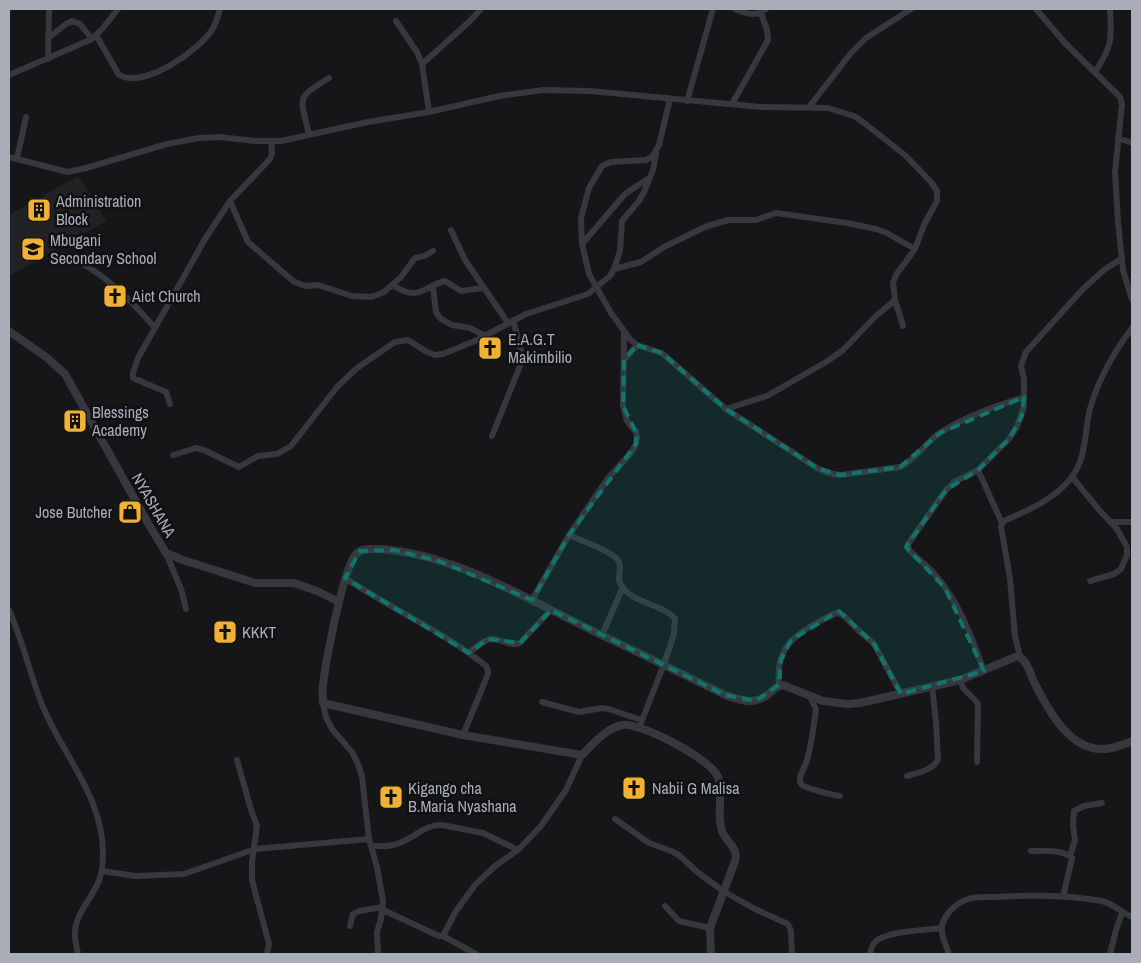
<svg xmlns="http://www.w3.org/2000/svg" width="1141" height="963" font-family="'Archivo Narrow',sans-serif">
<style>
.built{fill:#222225}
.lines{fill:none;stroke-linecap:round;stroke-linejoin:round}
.minor{stroke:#37383d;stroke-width:6}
.tertiary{stroke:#37383d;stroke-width:8}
.marked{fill:#0f766e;fill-opacity:0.2;stroke:#0f766e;stroke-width:4;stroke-dasharray:10 6;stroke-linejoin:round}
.labels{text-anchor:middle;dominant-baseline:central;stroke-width:5;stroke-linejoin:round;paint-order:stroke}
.poi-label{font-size:16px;fill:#a8adb8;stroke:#111113;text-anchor:start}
.street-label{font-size:16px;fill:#a8adb8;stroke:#111113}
</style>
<rect width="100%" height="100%" fill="#161618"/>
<path class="built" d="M 78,176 L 106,221 L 9,276 L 9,215 Z"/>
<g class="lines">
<path class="minor" d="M 735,9 C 746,14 756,17 766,9
M 1036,9 L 1065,43 L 1120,97 L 1122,104 L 1115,172 L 1118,222 L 1123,270 L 1132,300
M 396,21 L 417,52 L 422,64 L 429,112
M 96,35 L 119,75 C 144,89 198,51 212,30 C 216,24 218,16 220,9
M 48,38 L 66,24 L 72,21 L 80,24 L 92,39
M 48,59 L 49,9
M 422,64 L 470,21 L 481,9
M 1095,72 C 1112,47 1112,38 1110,9
M 9,75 L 92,39 L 103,28 L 118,9
M 670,99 L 659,145 L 652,157 L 646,160 L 611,162 L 602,166 L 589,188 L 581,218 L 582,244 L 589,274 L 611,313 L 630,339 L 637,345 L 662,353 L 726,409 L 817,468 L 828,473 L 840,475 L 900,467 C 916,459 926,442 941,432 C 967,416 996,406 1024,397
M 687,101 L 713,9
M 732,104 L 768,40 L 767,30 L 761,13
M 809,107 L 851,53 L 866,38 L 911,9
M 309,135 C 301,97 294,99 329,78
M 1118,138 L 1132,143
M 9,157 L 68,172 L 86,168 L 167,144 L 199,138 L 219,137 L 256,141 L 281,141 L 368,122 L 429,112 L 499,96 L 543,90 L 590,91 L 761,107 L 828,108 L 854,116 L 863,122 L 906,156 L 931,182 L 937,191 L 937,201 L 924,225 L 915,249 L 896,275 L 893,283 L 895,300 L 903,326
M 17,158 L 26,117
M 230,201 L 248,242 L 293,281 L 302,285 L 307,286 L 318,285 L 352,296 L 371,297 L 377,295 L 384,292 L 401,277 L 415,258 L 424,256 L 433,251
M 451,230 L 465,260 L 508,323
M 582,244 L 625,194 L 649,178
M 63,255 C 72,259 81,262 88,267 C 113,282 136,306 155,328
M 614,269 L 641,262 L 664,247 L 707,226 L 729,220 L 756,220 L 776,213 L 847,223 L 876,229 L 887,233 L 915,249
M 392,285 C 420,302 420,288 445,281 L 461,291 L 483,288
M 433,287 L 436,312 L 440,318 L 452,325 L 470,328 L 485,336
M 624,360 L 637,345
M 170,404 L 166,392 L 133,378 L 133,373 L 138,358 L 205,239 L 230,201 L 270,159 L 272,154 L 271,141
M 726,409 L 767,396 L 826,362 L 843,350 L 875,317 L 895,300
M 492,436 L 522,361 L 522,354 L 513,320
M 173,455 L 196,448 L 204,450 L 239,467 L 258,456 L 277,454 L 291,446 L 337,387 L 357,368 L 395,342 L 408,340 L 427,352 L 435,355 L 443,354 L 477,340 L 526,314 L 588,294 L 610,276 L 614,269 L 620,251 L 622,221 L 639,201 L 644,192 L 653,170 L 656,153
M 978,470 L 1002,523
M 1072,477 L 1101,512 L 1117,529 L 1127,547 L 1127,555 L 1121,569 L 1114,574 L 1090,581
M 1112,522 L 1132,522
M 569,535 C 578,539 617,553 619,562 C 623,575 612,579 628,593 C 641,604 667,607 675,619 L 674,634 L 664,664 L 639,728
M 166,553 L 181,589 L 186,609
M 345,578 C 391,609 443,631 486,666 L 488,670 L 488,674 L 463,735
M 532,600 L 569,535 L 608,478 L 631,453 L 636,444 L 637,438 L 636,432 L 627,421 L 623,406 L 624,333
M 9,610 C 23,641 30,675 43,707 C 64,757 103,797 103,854 C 103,864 102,874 98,883 C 91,899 76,914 75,931 C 74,939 77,947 78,954
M 602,635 L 623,587
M 469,653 C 475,648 483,640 491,639 C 501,638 509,647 520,643 L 551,610
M 1020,657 L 1015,636 L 1010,579 L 1001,526 L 1004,521 C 1028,510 1054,500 1071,478 C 1087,458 1084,432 1090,409 C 1098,380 1114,352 1132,328
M 984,671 C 973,640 959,602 937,577 C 929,567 918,559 909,550 L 908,544 L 946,490 L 954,482 L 978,470 L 1009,439 L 1017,427 L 1024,407 L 1024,379 L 1021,366 L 1026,352 L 1083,289 L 1104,270 L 1122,258
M 960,680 L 963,688 L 978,703 L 977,762
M 779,685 C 776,654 787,640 813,625 C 821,621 829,615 837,613 L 843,615 L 858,630 L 874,644 L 901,694
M 810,697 L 816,709 L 815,716 C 813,732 811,748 806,763 C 804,769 796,780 802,785 C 810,790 830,794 840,796
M 542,702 L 579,712 L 602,708 L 609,709 L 641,720
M 323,703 L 326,717 L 332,729 L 352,752 L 358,764 L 362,777 L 369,839 L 377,867 L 383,901 L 381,919 L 377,932 L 378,954
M 237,760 L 252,813 L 257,825 L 252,862 L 252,880 L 269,944 L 267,954
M 907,776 C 917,773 934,770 938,759 L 936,722 L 932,686
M 615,819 L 649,843 L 671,851 L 679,855 L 696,871 L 723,891 L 755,909 L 788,924 L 791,931 L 792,954
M 371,846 C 381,846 393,847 402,842 C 416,836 427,824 442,825 L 483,833 L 518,850
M 1031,851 C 1044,851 1062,849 1072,858 L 1063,897
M 1070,856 L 1075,840 L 1073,825 L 1074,811 L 1084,806 L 1102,803
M 102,871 L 135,876 L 184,874 L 255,849 L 369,839
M 665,906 L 679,921 L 710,928
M 383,910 L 439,936 L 443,936 L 456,911 L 475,885 L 495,866 L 518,850 L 541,826 L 566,790 L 582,755
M 350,926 L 353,914 L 359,911 L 383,907
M 443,936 L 476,954
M 870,954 C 871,950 871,947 874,943 C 884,931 926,930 942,928
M 949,954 C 946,945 940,934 942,925 C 946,912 957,903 968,899 C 976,896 987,897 995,897 C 1030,895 1068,895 1102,901 C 1114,904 1122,913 1132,917
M 1110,954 L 1116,930 L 1122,913"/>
<path class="tertiary" d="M 9,331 L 46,357 L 65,374 L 149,525 L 166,553 L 183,560 L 255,583 L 294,583 L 317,591 L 339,602
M 711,954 L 710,928 L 735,861 C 739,848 726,842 722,831 C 716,813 724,794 718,777 C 711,759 640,722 622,725 C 605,729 593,744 582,755 L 463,735 L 323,703 C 323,697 322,690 323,684 C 326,662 343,566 357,553 C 362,548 372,549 379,549 C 453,553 527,599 593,631 C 637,652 681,673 725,695 C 742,701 755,706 770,693 C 774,689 777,686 783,685 L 823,701 L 848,704 L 860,703 L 960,680 L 1018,656 C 1027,660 1030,673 1034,682 C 1046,706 1067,747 1099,749 C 1110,750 1122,745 1132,741"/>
</g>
<path class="marked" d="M 637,345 L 662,353 L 726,409 L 817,468 L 840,475 L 900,467 L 940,433 L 1024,397 L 1022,416 L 1009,439 L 978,470 L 946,490 L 906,547 L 945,588 L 984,671 L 901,694 L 874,644 L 839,611 L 791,640 L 781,660 L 779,685 L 756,701 L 725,695 L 551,610 L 520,643 L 488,639 L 469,653 L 345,578 L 360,551 L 394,550 L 439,561 L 532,600 L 569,535 L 636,444 L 636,432 L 623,406 L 624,360 Z"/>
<defs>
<g id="building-square" transform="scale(1.25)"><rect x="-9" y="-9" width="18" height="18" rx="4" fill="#f2b134" stroke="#111113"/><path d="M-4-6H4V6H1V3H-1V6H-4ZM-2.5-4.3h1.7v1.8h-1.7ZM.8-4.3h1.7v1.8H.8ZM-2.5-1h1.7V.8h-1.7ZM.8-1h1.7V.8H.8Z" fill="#111"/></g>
<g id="school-square" transform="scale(1.25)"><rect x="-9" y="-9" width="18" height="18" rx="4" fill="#f2b134" stroke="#111113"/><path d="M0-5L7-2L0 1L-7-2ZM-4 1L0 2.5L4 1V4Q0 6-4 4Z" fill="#111"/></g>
<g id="church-square" transform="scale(1.25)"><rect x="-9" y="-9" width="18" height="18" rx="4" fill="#f2b134" stroke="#111113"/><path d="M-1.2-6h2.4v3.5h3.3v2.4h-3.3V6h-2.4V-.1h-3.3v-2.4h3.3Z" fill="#111"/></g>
<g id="shop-square" transform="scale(1.25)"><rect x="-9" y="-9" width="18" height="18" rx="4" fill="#f2b134" stroke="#111113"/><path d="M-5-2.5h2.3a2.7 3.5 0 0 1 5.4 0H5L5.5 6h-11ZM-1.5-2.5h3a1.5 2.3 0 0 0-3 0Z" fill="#111"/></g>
</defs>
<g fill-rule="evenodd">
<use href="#building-square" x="39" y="210"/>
<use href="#school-square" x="33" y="249"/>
<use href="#church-square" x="115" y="296"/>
<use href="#church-square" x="490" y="348"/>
<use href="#building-square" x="75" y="421"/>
<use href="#shop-square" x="130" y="512"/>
<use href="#church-square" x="225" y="632"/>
<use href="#church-square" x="634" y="788"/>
<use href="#church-square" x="391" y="797"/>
</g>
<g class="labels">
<g class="poi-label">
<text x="56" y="201">Administration<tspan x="56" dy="18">Block</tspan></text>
<text x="50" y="240">Mbugani<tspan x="50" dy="18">Secondary School</tspan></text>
<text x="132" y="296">Aict Church</text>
<text x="508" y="339">E.A.G.T<tspan x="508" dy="18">Makimbilio</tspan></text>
<text x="92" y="412">Blessings<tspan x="92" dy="18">Academy</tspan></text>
<text x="112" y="512" text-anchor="end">Jose Butcher</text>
<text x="242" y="632">KKKT</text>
<text x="408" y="788">Kigango cha<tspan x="408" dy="18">B.Maria Nyashana</tspan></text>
<text x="652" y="788">Nabii G Malisa</text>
</g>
<g class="street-label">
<text transform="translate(154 505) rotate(60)">NYASHANA</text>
</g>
</g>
<rect width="1141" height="963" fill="none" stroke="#a8adb8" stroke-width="20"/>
</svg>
